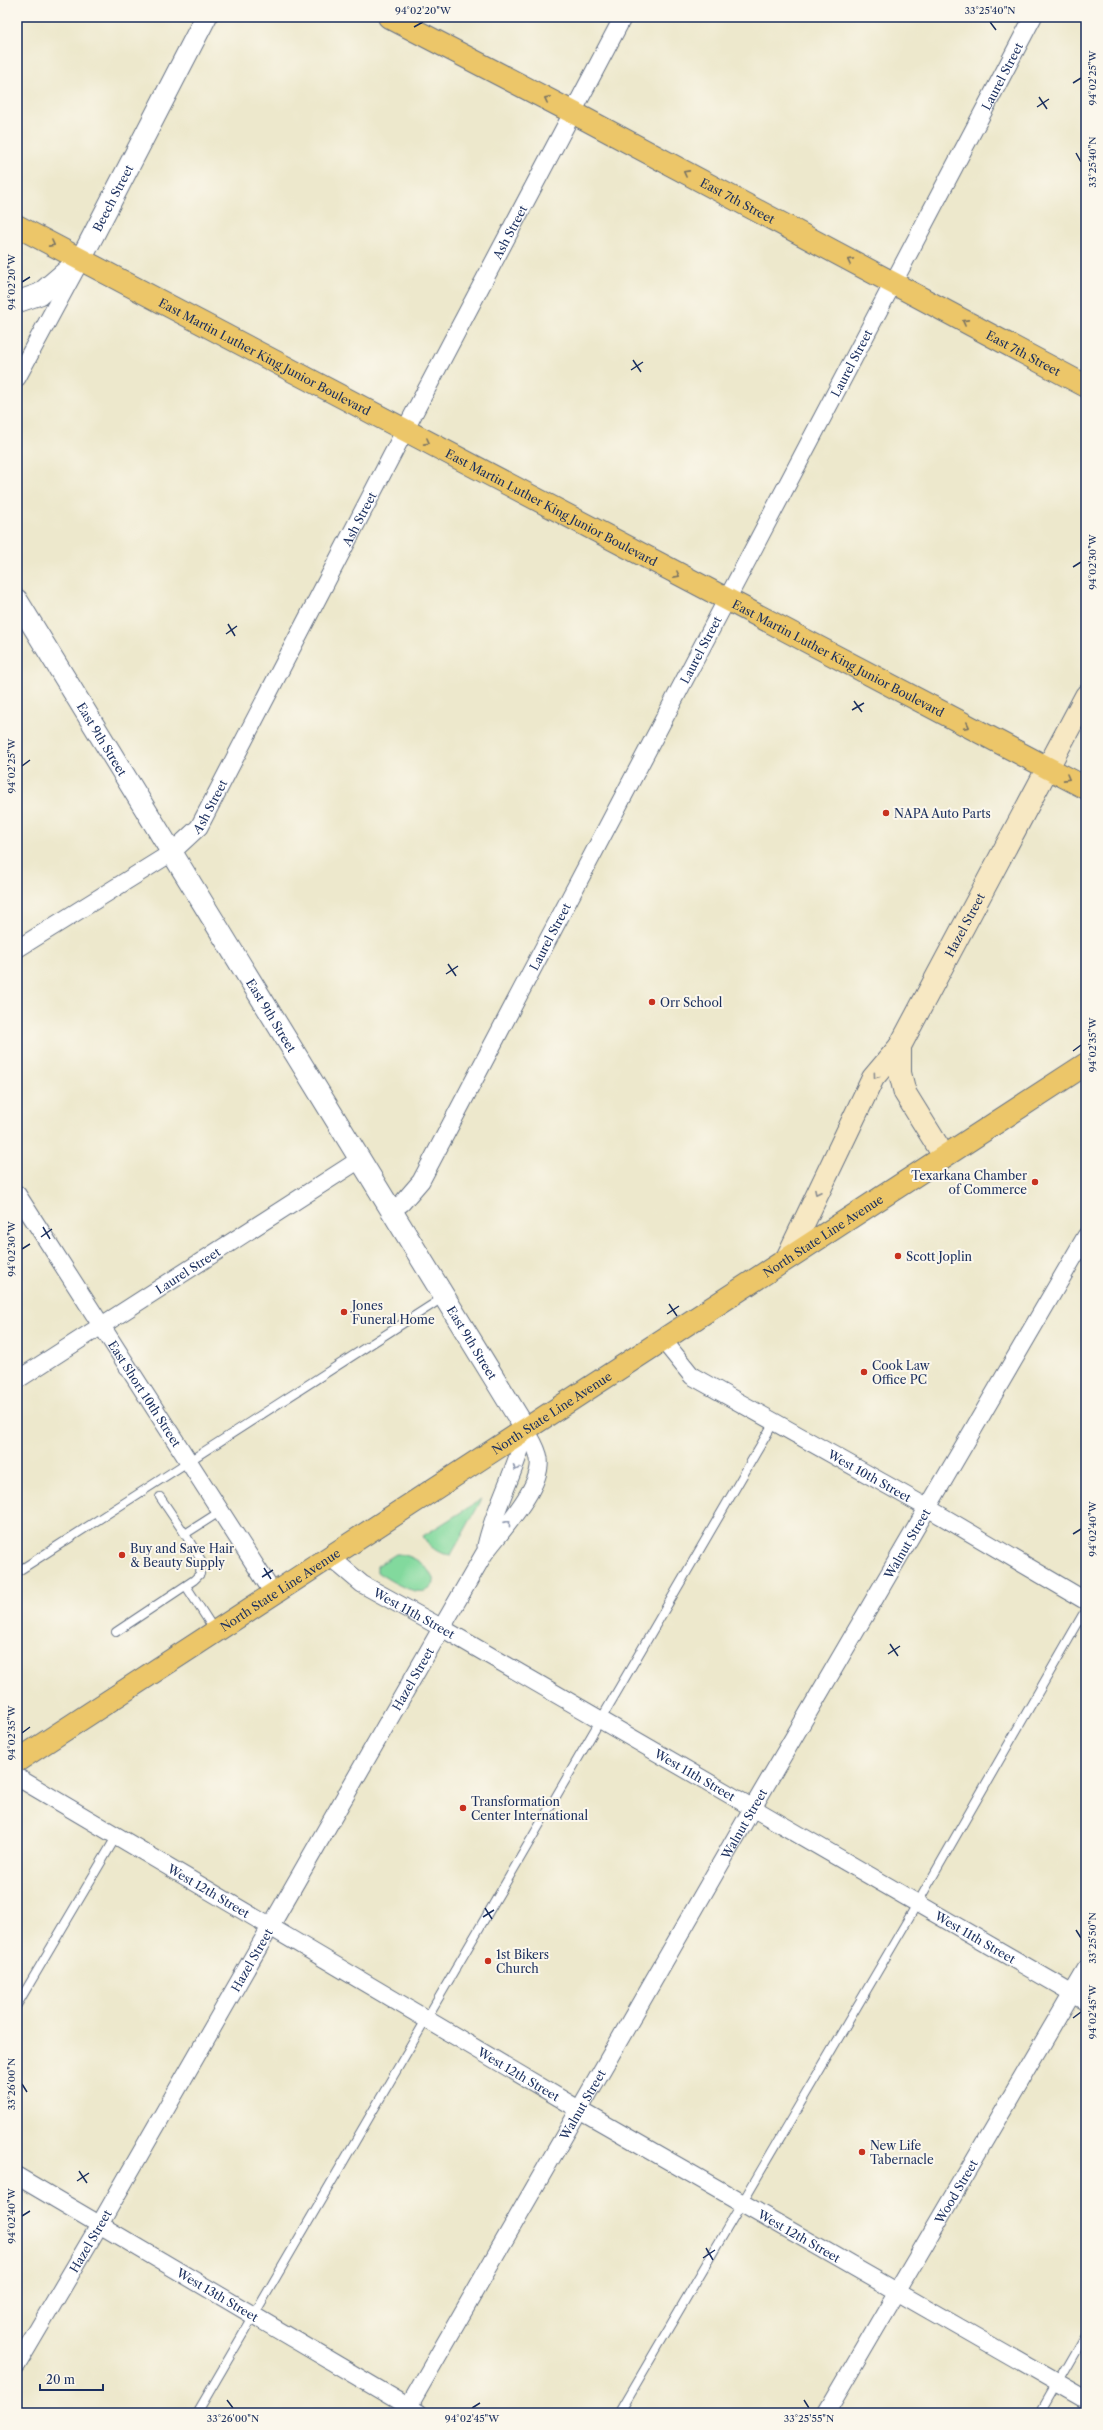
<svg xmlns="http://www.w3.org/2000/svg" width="1103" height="2430" font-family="'Libre Caslon Text',serif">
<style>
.green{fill:#82d99d;stroke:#4e847e}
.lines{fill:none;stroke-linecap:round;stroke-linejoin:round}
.service-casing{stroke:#647084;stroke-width:10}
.minor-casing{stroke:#647084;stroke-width:19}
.tertiary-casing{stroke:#647084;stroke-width:23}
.secondary-casing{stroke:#647084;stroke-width:24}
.primary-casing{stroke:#647084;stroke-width:24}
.service{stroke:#fff;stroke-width:8}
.minor{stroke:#fff;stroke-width:17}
.tertiary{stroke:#fff;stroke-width:21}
.secondary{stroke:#f7e8c3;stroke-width:22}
.primary{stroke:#ecc669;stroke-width:22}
.oneway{stroke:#797363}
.oneway2{stroke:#898c90}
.oneway3{stroke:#8d97ae}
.ticks{fill:none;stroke:#1b2f5e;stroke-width:1.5}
.poi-dot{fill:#c8321e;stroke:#fbf7ec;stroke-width:1.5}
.labels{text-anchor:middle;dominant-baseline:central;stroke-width:4;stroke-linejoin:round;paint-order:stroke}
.street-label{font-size:12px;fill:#1b2f5e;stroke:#fbf7ec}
.poi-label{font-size:12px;fill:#1b2f5e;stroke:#fbf7ec;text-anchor:start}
.neatline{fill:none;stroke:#1b2f5e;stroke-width:1.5}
.ticks-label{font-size:10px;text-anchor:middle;fill:#1b2f5e}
</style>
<rect width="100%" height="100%" fill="#fbf7ec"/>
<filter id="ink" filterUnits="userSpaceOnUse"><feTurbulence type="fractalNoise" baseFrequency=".025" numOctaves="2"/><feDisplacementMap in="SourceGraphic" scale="8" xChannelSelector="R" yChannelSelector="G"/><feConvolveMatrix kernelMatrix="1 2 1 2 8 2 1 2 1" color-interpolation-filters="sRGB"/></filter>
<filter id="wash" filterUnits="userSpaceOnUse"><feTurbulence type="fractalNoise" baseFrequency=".012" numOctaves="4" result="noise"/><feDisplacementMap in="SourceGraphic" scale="16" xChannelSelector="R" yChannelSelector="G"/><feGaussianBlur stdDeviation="0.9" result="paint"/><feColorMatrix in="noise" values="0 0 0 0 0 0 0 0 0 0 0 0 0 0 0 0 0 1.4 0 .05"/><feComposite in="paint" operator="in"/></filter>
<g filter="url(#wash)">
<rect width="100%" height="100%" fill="#ede8cc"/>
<path class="green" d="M 482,1499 L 451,1555 C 438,1554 429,1547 423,1536 Z
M 396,1554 C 412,1554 430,1566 434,1582 C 427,1605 389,1580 377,1572 L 377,1566 Z"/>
</g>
<g filter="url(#ink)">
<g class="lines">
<g class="service-casing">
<path id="service" d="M 160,1497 L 185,1534 L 221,1511
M 17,1572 L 444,1297
M 186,1586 L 215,1631
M 116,1632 L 194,1580 L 200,1574 L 201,1560 L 185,1534
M 17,2005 L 116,1837
M 197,2413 L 774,1422
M 619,2413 L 917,1904 L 1086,1609
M 1040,2413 L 1086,2333"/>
</g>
<g class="minor-casing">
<g id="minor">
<path d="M 17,378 L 78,265"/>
<path id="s1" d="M 17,949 L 171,853 L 199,827 L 405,430 L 623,17"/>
<path id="s2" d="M 17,1194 L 273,1593"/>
<path id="s3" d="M 391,1211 L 402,1203 L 421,1181 L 1033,17"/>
<path id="s4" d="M 663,1340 L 692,1376 L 928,1508 L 1086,1601"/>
<path id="s5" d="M 17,1380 L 359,1160"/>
<path d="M 486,1546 C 495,1505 516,1472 526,1430"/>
<path id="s6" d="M 329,1556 L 362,1584 L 442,1628 L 1086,2001"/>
<path id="s7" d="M 17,1777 L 580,2110 L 1086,2400"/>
<path id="s8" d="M 17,2176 L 419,2413"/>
<path id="s9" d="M 17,2365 L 100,2224 L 484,1554 C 500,1532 543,1487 539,1459 C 538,1449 531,1439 526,1430"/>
<path id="s10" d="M 405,2413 L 752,1809 L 1086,1236"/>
<path id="s11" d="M 826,2413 L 1086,1969"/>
</g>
</g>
<g class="tertiary-casing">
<g id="tertiary">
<path id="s12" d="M 17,302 L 40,294 L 81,259 L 206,17"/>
<path id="s13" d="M 17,600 L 526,1430"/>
</g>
</g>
<g class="secondary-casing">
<g id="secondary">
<path id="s14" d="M 944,1156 L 905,1093 L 900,1073 L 900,1046 L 1086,696"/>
<path d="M 787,1258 L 873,1078 L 900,1046"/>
</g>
</g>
<g class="primary-casing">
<g id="primary">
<path id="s15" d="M 389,17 L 574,113 L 1086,386"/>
<path id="s16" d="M 17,226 L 1086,788"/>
<path id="s17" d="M 17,1761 L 1086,1064"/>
</g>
</g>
<use href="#service" class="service"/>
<use href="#minor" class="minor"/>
<use href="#tertiary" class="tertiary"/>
<use href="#secondary" class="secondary"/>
<use href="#primary" class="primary"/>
</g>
<defs><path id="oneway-chevron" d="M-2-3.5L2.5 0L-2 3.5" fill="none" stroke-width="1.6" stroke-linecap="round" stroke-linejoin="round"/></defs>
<g class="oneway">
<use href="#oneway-chevron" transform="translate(547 99) rotate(-153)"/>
<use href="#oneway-chevron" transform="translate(686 173) rotate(-152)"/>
<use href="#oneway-chevron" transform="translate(52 244) rotate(28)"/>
<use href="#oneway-chevron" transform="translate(850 261) rotate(-152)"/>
<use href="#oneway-chevron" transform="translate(965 322) rotate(-152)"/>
<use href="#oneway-chevron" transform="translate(427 442) rotate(28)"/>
<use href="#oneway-chevron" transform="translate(677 575) rotate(28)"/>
<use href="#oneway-chevron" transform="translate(967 726) rotate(27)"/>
<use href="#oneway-chevron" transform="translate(1067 778) rotate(29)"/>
</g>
<g class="oneway2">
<use href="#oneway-chevron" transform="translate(876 1076) rotate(126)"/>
<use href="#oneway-chevron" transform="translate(817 1192) rotate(116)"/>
</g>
<g class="oneway3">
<use href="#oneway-chevron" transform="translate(516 1468) rotate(112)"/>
<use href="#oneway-chevron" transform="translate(508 1523) rotate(-51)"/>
</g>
</g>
<path class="ticks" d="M 990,22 L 996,30M 414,27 L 423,22M 1073,83 L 1081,78M 1039,97 L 1047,109M 1037,107 L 1049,99M 1076,153 L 1081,162M 22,282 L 30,277M 633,360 L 641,372M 631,370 L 643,362M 1073,567 L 1081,562M 228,624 L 235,636M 226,634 L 237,626M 854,701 L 862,712M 852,710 L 864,703M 22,766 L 30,760M 448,964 L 456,976M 446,974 L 458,966M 1073,1051 L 1081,1045M 43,1227 L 50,1239M 41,1237 L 52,1229M 22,1249 L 30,1244M 669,1304 L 677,1316M 667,1314 L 679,1306M 1073,1534 L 1081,1529M 264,1568 L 271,1579M 262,1577 L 273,1570M 890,1644 L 898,1656M 888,1654 L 900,1646M 22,1733 L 30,1727M 485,1908 L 492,1919M 483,1917 L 494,1910M 1076,1930 L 1081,1938M 1073,2018 L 1081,2012M 22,2084 L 27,2092M 79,2171 L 87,2183M 77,2181 L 89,2173M 22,2216 L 30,2211M 706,2248 L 713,2260M 703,2258 L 715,2250M 227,2400 L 233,2408M 804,2400 L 809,2408M 472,2408 L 480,2403"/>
<g class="poi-dot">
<circle cx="886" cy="813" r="4"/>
<circle cx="652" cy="1002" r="4"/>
<circle cx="1035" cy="1182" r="4"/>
<circle cx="898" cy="1256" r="4"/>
<circle cx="344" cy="1312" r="4"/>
<circle cx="864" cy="1372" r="4"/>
<circle cx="122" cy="1555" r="4"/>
<circle cx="463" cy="1808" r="4"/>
<circle cx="488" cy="1961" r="4"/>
<circle cx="862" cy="2152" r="4"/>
</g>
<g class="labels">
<g class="street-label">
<text stroke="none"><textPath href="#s3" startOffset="1291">Laurel Street</textPath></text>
<text stroke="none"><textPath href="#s12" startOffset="147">Beech Street</textPath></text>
<text stroke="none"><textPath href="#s15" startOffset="394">East 7th Street</textPath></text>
<text stroke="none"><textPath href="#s1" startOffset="891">Ash Street</textPath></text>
<text stroke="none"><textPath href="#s15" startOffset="718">East 7th Street</textPath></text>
<text stroke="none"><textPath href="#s16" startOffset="280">East Martin Luther King Junior Boulevard</textPath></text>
<text stroke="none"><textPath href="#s3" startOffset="967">Laurel Street</textPath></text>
<text stroke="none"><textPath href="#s16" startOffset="604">East Martin Luther King Junior Boulevard</textPath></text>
<text stroke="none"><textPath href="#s1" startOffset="567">Ash Street</textPath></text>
<text stroke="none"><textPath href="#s3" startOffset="643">Laurel Street</textPath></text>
<text stroke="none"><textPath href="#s16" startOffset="928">East Martin Luther King Junior Boulevard</textPath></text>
<text stroke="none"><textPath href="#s13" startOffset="163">East 9th Street</textPath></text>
<text stroke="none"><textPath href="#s1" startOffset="243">Ash Street</textPath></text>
<text stroke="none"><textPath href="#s14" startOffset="259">Hazel Street</textPath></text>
<text stroke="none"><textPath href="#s3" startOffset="319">Laurel Street</textPath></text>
<text stroke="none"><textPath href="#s13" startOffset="487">East 9th Street</textPath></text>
<text stroke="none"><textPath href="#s17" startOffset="962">North State Line Avenue</textPath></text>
<text stroke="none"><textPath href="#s5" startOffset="203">Laurel Street</textPath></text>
<text stroke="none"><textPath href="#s13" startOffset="871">East 9th Street</textPath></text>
<text stroke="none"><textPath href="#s2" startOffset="237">East Short 10th Street</textPath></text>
<text stroke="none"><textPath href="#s17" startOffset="638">North State Line Avenue</textPath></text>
<text stroke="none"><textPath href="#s4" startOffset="250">West 10th Street</textPath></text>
<text stroke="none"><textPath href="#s10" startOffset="1004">Walnut Street</textPath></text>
<text stroke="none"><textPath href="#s17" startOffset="314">North State Line Avenue</textPath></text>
<text stroke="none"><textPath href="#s6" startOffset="103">West 11th Street</textPath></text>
<text stroke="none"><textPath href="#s9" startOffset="792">Hazel Street</textPath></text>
<text stroke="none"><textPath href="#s6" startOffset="427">West 11th Street</textPath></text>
<text stroke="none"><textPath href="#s10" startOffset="680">Walnut Street</textPath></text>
<text stroke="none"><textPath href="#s7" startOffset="223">West 12th Street</textPath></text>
<text stroke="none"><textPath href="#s6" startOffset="751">West 11th Street</textPath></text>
<text stroke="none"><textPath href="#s9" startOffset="468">Hazel Street</textPath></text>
<text stroke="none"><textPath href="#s7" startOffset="583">West 12th Street</textPath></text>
<text stroke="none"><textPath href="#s10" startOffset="356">Walnut Street</textPath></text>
<text stroke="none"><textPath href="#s11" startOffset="257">Wood Street</textPath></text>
<text stroke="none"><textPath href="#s7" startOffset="907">West 12th Street</textPath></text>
<text stroke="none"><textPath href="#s9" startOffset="144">Hazel Street</textPath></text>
<text stroke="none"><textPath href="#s8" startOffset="233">West 13th Street</textPath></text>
</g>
<g class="poi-label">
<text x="894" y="813">NAPA Auto Parts</text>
<text x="660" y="1002">Orr School</text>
<text x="1027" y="1175" text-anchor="end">Texarkana Chamber<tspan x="1027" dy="14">of Commerce</tspan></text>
<text x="906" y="1256">Scott Joplin</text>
<text x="352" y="1305">Jones<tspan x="352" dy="14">Funeral Home</tspan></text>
<text x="872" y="1365">Cook Law<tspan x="872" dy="14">Office PC</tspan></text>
<text x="130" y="1548">Buy and Save Hair<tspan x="130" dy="14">&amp; Beauty Supply</tspan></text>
<text x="471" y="1801">Transformation<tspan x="471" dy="14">Center International</tspan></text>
<text x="496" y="1954">1st Bikers<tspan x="496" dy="14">Church</tspan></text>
<text x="870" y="2145">New Life<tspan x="870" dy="14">Tabernacle</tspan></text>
</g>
</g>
<rect width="1103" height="2430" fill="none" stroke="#fbf7ec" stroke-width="44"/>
<path d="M40 2384v6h63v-6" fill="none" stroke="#1b2f5e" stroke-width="2"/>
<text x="46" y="2384" font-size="12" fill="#1b2f5e" stroke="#fbf7ec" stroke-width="3" paint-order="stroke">20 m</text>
<rect x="22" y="22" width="1059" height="2386" class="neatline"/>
<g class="ticks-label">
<text x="423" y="14">94°02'20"W</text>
<text x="990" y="14">33°25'40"N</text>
<text transform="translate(1092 78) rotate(-90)" y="4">94°02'25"W</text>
<text transform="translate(1092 162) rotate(-90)" y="4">33°25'40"N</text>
<text transform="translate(11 282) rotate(-90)" y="4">94°02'20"W</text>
<text transform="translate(1092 562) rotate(-90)" y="4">94°02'30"W</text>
<text transform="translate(11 766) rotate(-90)" y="4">94°02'25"W</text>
<text transform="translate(1092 1045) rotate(-90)" y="4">94°02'35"W</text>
<text transform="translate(11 1249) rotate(-90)" y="4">94°02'30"W</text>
<text transform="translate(1092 1529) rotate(-90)" y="4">94°02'40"W</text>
<text transform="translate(11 1733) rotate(-90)" y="4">94°02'35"W</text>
<text transform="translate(1092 1938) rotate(-90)" y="4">33°25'50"N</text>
<text transform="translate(1092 2012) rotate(-90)" y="4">94°02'45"W</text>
<text transform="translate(11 2084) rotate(-90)" y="4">33°26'00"N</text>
<text transform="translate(11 2216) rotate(-90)" y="4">94°02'40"W</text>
<text x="233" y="2422">33°26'00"N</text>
<text x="472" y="2422">94°02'45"W</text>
<text x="809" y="2422">33°25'55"N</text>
</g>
</svg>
